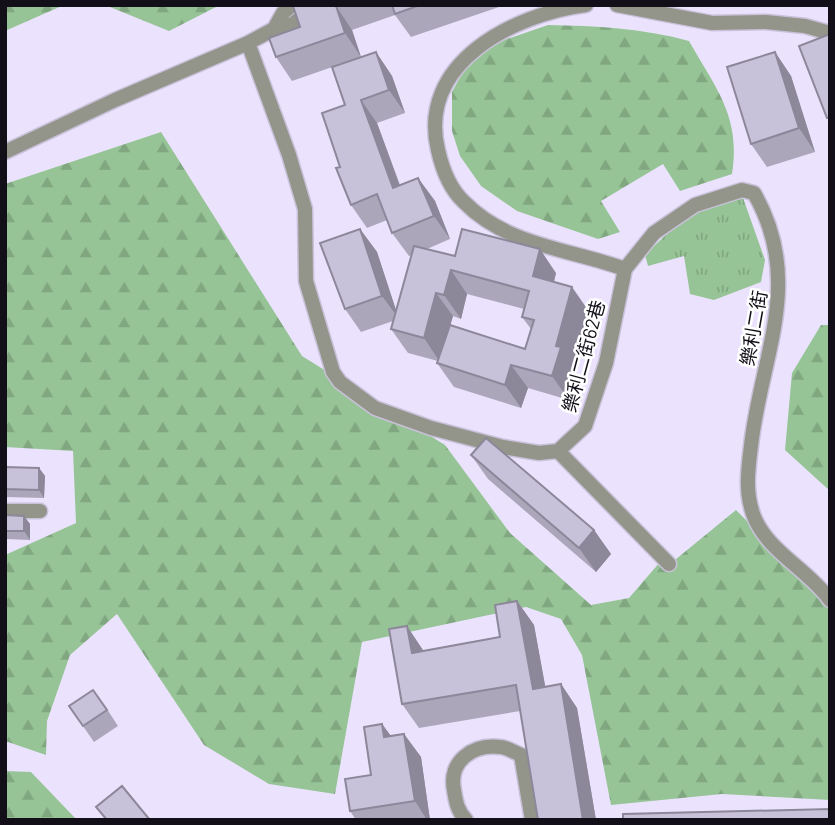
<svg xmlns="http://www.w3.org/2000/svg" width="835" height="825" font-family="Barlow,'Noto Sans TC',sans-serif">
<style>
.grass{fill:url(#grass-tufts)}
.forest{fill:url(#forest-firs)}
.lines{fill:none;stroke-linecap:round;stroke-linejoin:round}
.minor-casing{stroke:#c8c1d9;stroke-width:17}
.minor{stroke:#93958a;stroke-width:14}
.wall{fill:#aca6bb;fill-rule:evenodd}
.shaded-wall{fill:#8c8799}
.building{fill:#c8c1da;stroke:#8c8799;stroke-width:2}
.labels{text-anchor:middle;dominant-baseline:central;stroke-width:5;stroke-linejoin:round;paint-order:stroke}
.street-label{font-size:19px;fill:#120f18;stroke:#fff}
</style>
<defs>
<pattern id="grass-tufts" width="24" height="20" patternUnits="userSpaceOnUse" patternTransform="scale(1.75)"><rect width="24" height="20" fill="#97c496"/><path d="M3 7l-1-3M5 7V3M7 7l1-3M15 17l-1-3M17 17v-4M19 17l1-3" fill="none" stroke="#81a781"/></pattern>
<pattern id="forest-firs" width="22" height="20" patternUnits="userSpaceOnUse" patternTransform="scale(1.75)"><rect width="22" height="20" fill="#97c496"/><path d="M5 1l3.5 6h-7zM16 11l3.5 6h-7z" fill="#81a781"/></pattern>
</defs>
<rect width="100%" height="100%" fill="#ebe3fe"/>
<path class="grass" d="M 742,195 L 765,260 L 761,282 L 714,300 L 690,294 L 684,256 L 648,266 L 645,255 C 677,224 696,205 742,195 Z"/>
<path class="forest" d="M 5,5 L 64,5 L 5,31 Z
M 105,5 L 220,5 L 169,31 Z
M 548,25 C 596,26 642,28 689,41 C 716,89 741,116 732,174 L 680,191 L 663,164 L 601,201 L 620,232 L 598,239 L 517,211 L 481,186 L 460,156 L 452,131 L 452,92 L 475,50 Z
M 161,132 L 302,356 L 445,445 L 510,533 L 591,605 L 629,598 L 660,562 L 670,564 L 736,510 L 830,604 L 830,800 L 722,794 L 611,805 L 582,655 L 561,619 L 526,607 L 362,642 L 335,794 L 269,784 L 204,745 L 117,614 L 70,655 L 47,721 L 46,755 L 5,741 L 5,555 L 76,523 L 73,451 L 5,447 L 5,184 Z
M 821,325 L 830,325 L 830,491 L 785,450 L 792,373 Z
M 5,771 L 31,772 L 77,820 L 5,820 Z"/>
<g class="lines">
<g class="minor-casing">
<path id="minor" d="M 586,5 C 514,14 417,63 438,150 C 442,168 450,189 464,202 C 507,246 570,249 625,269
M 617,5 L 712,23 L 766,22 L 805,26 L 830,33
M 274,29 L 283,13 L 292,5
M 248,43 L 289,155 L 305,209 L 306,281 L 333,372 L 340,382 L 375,408 L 431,428 L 503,447 L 539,453 L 558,451 L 585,426 L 606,363 L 625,269 L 654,233 L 695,205 L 742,190 L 754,193 C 805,282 761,355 751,446 C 748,470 745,491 753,514 C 766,551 808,569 830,600
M 5,152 L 115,100 L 248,43 L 274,29 L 293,24 L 316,5
M 558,451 L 669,564
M 5,511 L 40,511
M 466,820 C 457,810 456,802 454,790 C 448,761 473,744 500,747 C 507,747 515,753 521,755 L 532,820"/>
</g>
<use href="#minor" class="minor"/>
</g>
<path class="wall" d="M 296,5 L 505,5 L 411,37 L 395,15 L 352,30 L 361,57 L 292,81 L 276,57 L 300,27 Z
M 376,52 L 392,76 L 405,113 L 377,123 L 400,185 L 418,178 L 435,201 L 450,239 L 427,249 L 455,256 L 556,273 L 554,282 L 588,310 L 574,366 L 577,370 L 569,400 L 528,388 L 521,408 L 454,387 L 437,363 L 438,361 L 408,353 L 391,329 L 393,321 L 361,332 L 345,309 L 360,229 L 377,252 L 396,311 L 412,255 L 409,256 L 392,233 L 387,220 L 367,228 L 351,205 L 340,167 L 345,105 ZM 467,294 L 524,309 L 522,317 L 531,329 L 525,349 L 450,325 L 453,316 L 461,319 Z
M 775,52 L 791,76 L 815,152 L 767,167 L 751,144 Z
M 471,455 L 594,530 L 611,554 L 596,572 L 488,479 Z
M 5,467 L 39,468 L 45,476 L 44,498 L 5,497 Z
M 5,515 L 24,516 L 30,524 L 30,540 L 5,539 Z
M 517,601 L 534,625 L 545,687 L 561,684 L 577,708 L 596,820 L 538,820 L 520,711 L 419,728 L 402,704 L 423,650 L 423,651 L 500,637 Z
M 69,706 L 105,706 L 118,726 L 94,742 Z
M 382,724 L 391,736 L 404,734 L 421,757 L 430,820 L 356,820 L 350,811 L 371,775 Z"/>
<path class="shaded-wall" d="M 336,6 L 352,30 L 361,57 L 345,33 Z
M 376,52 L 392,76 L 405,113 L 389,90 Z
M 775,52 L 791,76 L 815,152 L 799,128 Z
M 361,100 L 377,123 L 409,211 L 393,188 Z
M 418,178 L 435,201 L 450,239 L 434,216 Z
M 360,229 L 377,252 L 399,319 L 382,296 Z
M 540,249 L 556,273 L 549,300 L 533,276 Z
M 451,270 L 467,294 L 461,319 L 444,295 Z
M 572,287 L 588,310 L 574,366 L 577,370 L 569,400 L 552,376 L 556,346 Z
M 436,293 L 453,316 L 440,362 L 424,338 Z
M 511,365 L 528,388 L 521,408 L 505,385 Z
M 39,468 L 45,476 L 44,498 L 39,490 Z
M 24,516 L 30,524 L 30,540 L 24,531 Z
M 594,530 L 611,554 L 596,572 L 579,548 Z
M 517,601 L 534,625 L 550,712 L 533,689 Z
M 407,626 L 423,650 L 428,677 L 412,653 Z
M 561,684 L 577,708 L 596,820 L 583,820 Z
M 382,724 L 399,747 L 384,737 Z
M 404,734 L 421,757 L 430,820 L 427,820 L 415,801 Z"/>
<path class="building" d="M 296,5 L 339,5 L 336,6 L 345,33 L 276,57 L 269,38 L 300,27 L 293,6 Z
M 392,5 L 420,5 L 395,14 Z
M 830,34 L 830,117 L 827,118 L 799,46 Z
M 376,52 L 389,90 L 361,100 L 393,188 L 418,178 L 434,216 L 392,233 L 377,194 L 351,205 L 336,168 L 340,167 L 322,113 L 345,105 L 332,67 Z
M 775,52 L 799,128 L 751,144 L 727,67 Z
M 360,229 L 382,296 L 345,309 L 320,243 Z
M 462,229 L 540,249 L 533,276 L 572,287 L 556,346 L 561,347 L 552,376 L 511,365 L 505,385 L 437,363 L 450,325 L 525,349 L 534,320 L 522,317 L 529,291 L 451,270 L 444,295 L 436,293 L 424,338 L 391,329 L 414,246 L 455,256 Z
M 486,438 L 594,530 L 579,548 L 471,455 Z
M 5,467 L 39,468 L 39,490 L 5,489 Z
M 5,515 L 24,516 L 24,531 L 5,531 Z
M 517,601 L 533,689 L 561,684 L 583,820 L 538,820 L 516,685 L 402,704 L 389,629 L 407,626 L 412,653 L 500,637 L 495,605 Z
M 93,690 L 107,710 L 83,726 L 69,706 Z
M 382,724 L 384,737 L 404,734 L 415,801 L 350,811 L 345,779 L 371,775 L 364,727 Z
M 122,786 L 150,820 L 107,820 L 96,807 Z
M 830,809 L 830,820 L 623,820 L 623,814 Z"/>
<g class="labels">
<g class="street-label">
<text transform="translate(753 328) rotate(-80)">樂利二街</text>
<text transform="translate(583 356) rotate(-75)">樂利二街62巷</text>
</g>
</g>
<rect width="835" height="825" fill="none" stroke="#120f18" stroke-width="14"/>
</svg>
